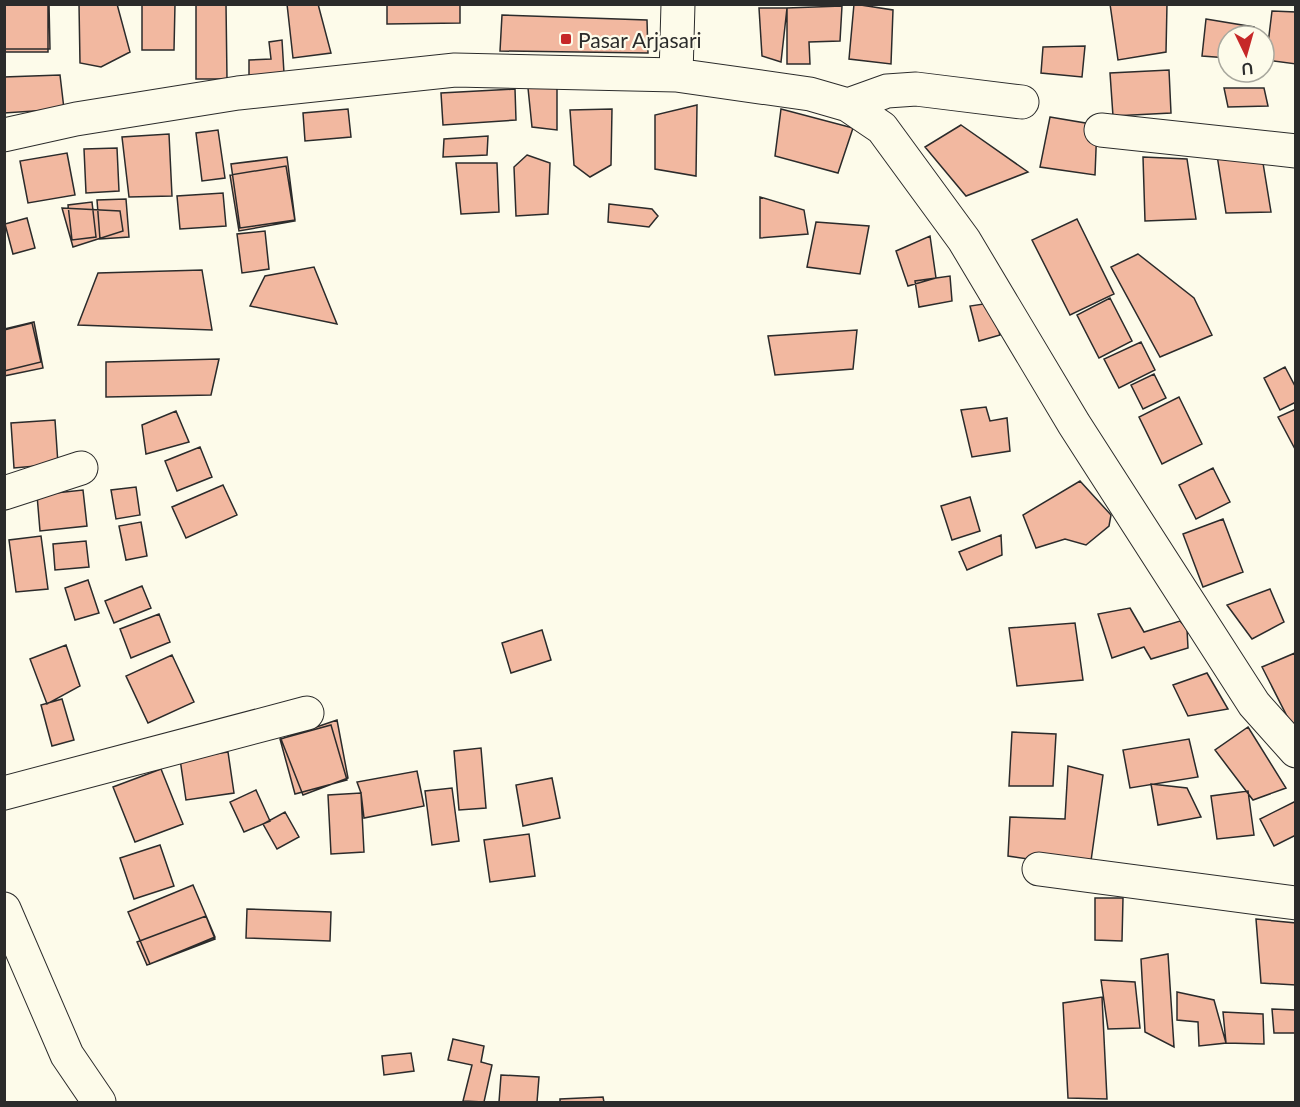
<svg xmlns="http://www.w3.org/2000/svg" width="1300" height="1107" font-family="Lato,sans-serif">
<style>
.building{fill:#f2b8a0;stroke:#2b2b2b;stroke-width:1.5}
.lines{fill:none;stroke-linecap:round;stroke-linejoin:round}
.minor-casing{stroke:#2b2b2b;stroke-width:35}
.minor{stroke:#fdfbea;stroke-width:33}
.poi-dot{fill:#c62828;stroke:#fdfbea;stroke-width:2}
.labels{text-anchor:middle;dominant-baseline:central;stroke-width:4.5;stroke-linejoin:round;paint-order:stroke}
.poi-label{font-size:21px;fill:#2b2b2b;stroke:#fdfbea;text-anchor:start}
</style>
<rect width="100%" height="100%" fill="#fdfbea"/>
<path class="building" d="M 4,4 L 49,4 L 50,49 L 4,49 Z
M 4,4 L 48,4 L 48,52 L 4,52 Z
M 79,4 L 117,4 L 130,52 L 101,67 L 80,63 Z
M 142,4 L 175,4 L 174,50 L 142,50 Z
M 196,4 L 226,4 L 227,79 L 196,79 Z
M 287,4 L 318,4 L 331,53 L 293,58 Z
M 387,4 L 460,4 L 460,23 L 387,24 Z
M 854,4 L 893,10 L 891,64 L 849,59 Z
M 1110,4 L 1167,4 L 1166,52 L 1118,60 Z
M 842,6 L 840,41 L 809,42 L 810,64 L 787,64 L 787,8 Z
M 759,8 L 787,8 L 781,62 L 762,56 Z
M 1272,11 L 1296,12 L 1296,64 L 1266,60 Z
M 502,15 L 647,20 L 648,53 L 500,51 Z
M 1206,19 L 1254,27 L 1255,36 L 1228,36 L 1228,58 L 1202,56 Z
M 282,40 L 284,73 L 249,77 L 249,60 L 271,59 L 269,42 Z
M 1085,46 L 1082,77 L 1041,73 L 1043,47 Z
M 1169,70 L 1171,113 L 1113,116 L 1110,73 Z
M 60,75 L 64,109 L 4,113 L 4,77 Z
M 528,88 L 557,88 L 557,130 L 532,127 Z
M 1224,88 L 1264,88 L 1268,106 L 1228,107 Z
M 515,89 L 516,120 L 443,125 L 441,93 Z
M 697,105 L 696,176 L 655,169 L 655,115 Z
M 348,109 L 351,137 L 305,141 L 303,113 Z
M 612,109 L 611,165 L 590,177 L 574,165 L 570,110 Z
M 781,109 L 853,128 L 838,173 L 775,156 Z
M 1050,117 L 1097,125 L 1095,175 L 1040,167 Z
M 961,125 L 1028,172 L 966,196 L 925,147 Z
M 218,130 L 225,178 L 202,181 L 196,133 Z
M 169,134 L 172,196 L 129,197 L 122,137 Z
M 488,136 L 487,155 L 443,157 L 444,139 Z
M 117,148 L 119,191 L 86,193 L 84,149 Z
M 67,153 L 75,195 L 28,203 L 20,161 Z
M 527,155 L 550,163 L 548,214 L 516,216 L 514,167 Z
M 1217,155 L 1262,157 L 1271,212 L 1226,213 Z
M 287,157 L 295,220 L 240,228 L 231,164 Z
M 1143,157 L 1187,159 L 1196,219 L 1145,221 Z
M 456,163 L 497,163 L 499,212 L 461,214 Z
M 286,166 L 295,221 L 239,231 L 230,175 Z
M 223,193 L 226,226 L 180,229 L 177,196 Z
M 760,197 L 804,210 L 808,234 L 760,238 Z
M 126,199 L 129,237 L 100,239 L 97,200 Z
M 92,202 L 96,237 L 72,240 L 68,205 Z
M 609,204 L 652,209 L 658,216 L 649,227 L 608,222 Z
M 62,208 L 120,211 L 123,231 L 73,247 Z
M 27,218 L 35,248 L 13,254 L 5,224 Z
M 1077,219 L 1114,294 L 1070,315 L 1032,240 Z
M 816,222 L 869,226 L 860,274 L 807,267 Z
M 265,231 L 269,269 L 242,273 L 237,234 Z
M 930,236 L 936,278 L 908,286 L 896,251 Z
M 1138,254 L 1194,298 L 1212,335 L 1160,357 L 1111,267 Z
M 314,267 L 337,324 L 250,306 L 265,276 Z
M 202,270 L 212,330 L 78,325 L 98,273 Z
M 950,276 L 952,301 L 919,307 L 915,281 Z
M 1110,298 L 1132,341 L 1099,358 L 1077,315 Z
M 990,303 L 1000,335 L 979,341 L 970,306 Z
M 34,322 L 43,368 L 4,376 L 4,329 Z
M 32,323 L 41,362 L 4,371 L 4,330 Z
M 857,330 L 853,369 L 775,375 L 768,336 Z
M 1141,342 L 1155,370 L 1119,388 L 1104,359 Z
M 219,359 L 211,395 L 106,397 L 106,362 Z
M 1285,367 L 1296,388 L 1296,402 L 1280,410 L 1264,378 Z
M 1154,374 L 1166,398 L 1143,409 L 1131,385 Z
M 1179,397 L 1202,444 L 1162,464 L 1139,417 Z
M 986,407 L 990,421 L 1007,418 L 1010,451 L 972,457 L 961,410 Z
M 1296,409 L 1296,451 L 1278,417 Z
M 176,411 L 189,442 L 146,454 L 142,425 Z
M 55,420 L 58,464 L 14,468 L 11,423 Z
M 200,447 L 212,477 L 177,491 L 165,461 Z
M 1213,468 L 1230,502 L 1196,519 L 1179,485 Z
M 1080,481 L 1111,515 L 1109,526 L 1086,545 L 1065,539 L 1036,548 L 1023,515 Z
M 223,485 L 237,515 L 186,538 L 172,507 Z
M 136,487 L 140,515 L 116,519 L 111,490 Z
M 83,490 L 87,526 L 40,531 L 37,495 Z
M 970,497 L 980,531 L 952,540 L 941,506 Z
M 1223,519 L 1243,572 L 1203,587 L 1183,534 Z
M 141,522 L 147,556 L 126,560 L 119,526 Z
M 1001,535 L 1002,555 L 967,570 L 959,552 Z
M 41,536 L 48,589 L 16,592 L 9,540 Z
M 86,541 L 89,567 L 55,570 L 53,544 Z
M 88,580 L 99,613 L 75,620 L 65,588 Z
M 142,586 L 151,608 L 114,623 L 105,601 Z
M 1270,589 L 1284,622 L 1252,639 L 1227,605 Z
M 1130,608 L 1144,632 L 1180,621 L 1187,629 L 1188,648 L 1151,659 L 1144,647 L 1112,658 L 1098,614 Z
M 159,614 L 170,642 L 131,658 L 120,629 Z
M 1075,623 L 1083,680 L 1017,686 L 1009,628 Z
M 542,630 L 551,660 L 511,673 L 502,643 Z
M 66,645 L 80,686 L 47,704 L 30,659 Z
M 1295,653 L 1296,723 L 1292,726 L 1262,667 Z
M 172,655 L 194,702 L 148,723 L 126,676 Z
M 1207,673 L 1228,709 L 1188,716 L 1173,685 Z
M 62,699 L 74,740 L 52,746 L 41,705 Z
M 337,720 L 348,778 L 303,795 L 281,739 Z
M 331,725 L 347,780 L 295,794 L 280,739 Z
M 1248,727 L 1286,788 L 1253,800 L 1215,750 Z
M 1012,732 L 1056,734 L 1053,786 L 1009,786 Z
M 1189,739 L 1198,777 L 1130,788 L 1123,750 Z
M 481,748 L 486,808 L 459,810 L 454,751 Z
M 228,752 L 234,793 L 186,800 L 180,759 Z
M 1068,766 L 1103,775 L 1090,868 L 1008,856 L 1010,817 L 1065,819 Z
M 161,769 L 183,824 L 135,842 L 113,787 Z
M 417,771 L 424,806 L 364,818 L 361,793 L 357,782 Z
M 552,778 L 560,818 L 523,826 L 516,785 Z
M 1151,784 L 1187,788 L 1201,817 L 1158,825 Z
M 452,788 L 459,841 L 432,845 L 425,791 Z
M 256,790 L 270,821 L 244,832 L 230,802 Z
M 1248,791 L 1254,835 L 1217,839 L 1211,796 Z
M 361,793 L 364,852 L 331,854 L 328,795 Z
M 1296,801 L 1296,835 L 1274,846 L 1260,819 Z
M 285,812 L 299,837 L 277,849 L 263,824 Z
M 529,834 L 535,876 L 490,882 L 484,840 Z
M 160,845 L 174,886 L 134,899 L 120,858 Z
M 193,885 L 215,937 L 150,964 L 128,912 Z
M 1095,898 L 1123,898 L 1122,941 L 1095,940 Z
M 247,909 L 331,912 L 330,941 L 246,938 Z
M 206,916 L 215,939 L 147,965 L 137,942 Z
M 1256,919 L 1296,923 L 1296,985 L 1261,983 Z
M 1168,954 L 1174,1047 L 1145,1032 L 1141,959 Z
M 1101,980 L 1135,982 L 1140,1028 L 1108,1029 Z
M 1177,992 L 1214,1000 L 1226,1043 L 1199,1046 L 1198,1022 L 1177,1020 Z
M 1102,997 L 1107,1099 L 1068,1098 L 1063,1003 Z
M 1272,1009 L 1296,1010 L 1296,1033 L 1274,1033 Z
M 1223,1012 L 1263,1014 L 1264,1044 L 1226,1043 Z
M 453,1039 L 484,1046 L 481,1062 L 492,1065 L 484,1102 L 463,1101 L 472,1065 L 448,1060 Z
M 411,1053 L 414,1071 L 384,1075 L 382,1056 Z
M 501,1075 L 539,1077 L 537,1102 L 499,1102 Z
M 603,1097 L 604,1102 L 560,1102 L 560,1099 Z"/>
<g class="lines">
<g class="minor-casing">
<path id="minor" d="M 676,75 L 678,4
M 848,105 L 887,91 L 916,89 L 1022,102
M 1101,130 L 1296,151
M 4,135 L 76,119 L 238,93 L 455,70 L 676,75 L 810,94 L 848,105 L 882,128 L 964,240 L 1074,424 L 1254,704 L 1296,751
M 4,493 L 81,468
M 4,793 L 307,713
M 1039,869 L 1296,903
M 4,909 L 67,1055 L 99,1102"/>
</g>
<use href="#minor" class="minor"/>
</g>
<rect class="poi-dot" x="560" y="33" width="12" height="12" rx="3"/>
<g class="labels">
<g class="poi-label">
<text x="578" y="39">Pasar Arjasari</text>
</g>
</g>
<rect width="1300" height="1107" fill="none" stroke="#2b2b2b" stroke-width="12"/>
<g transform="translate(1246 54) rotate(175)"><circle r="28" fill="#fdfbea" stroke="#a9a89e" stroke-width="1.5"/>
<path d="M0-4.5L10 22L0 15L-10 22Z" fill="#c62828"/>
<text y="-9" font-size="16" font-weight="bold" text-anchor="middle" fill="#2b2b2b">U</text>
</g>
</svg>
